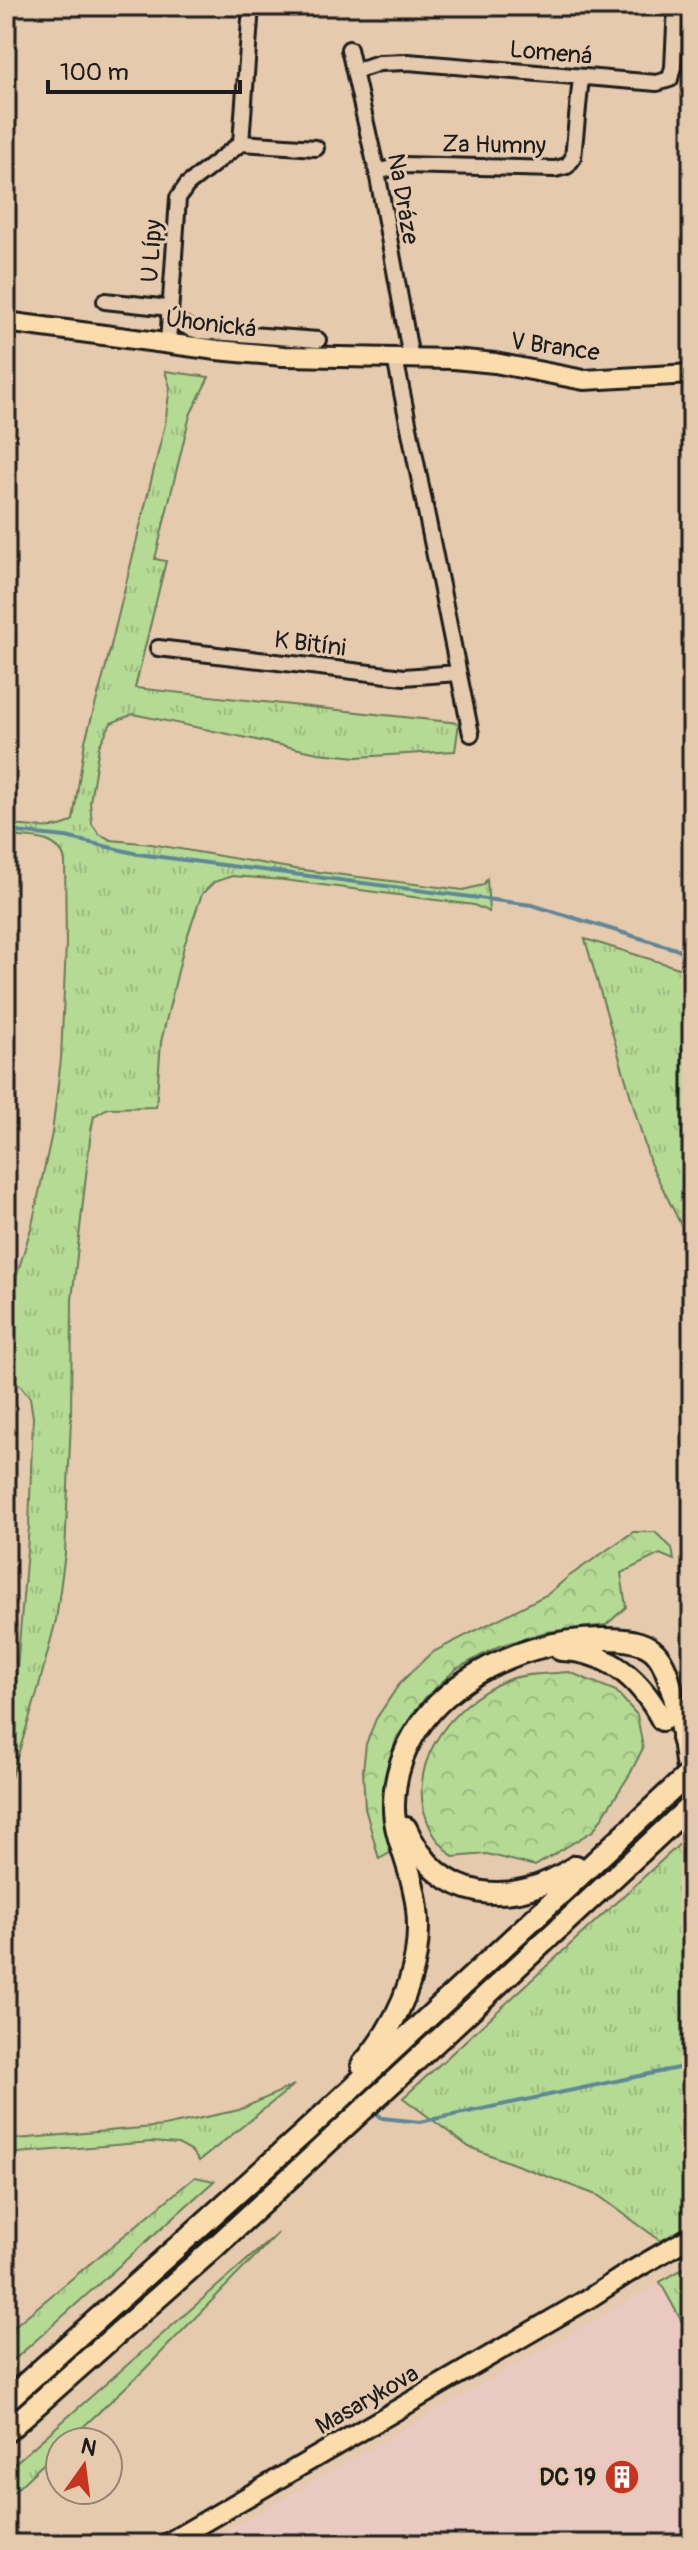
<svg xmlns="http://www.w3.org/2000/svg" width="698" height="2550" font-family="Pangolin,sans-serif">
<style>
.built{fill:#e9c9c1}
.grass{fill:url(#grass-tufts);stroke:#687b58;stroke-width:2}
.forest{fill:url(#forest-crowns);stroke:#687b58;stroke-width:2}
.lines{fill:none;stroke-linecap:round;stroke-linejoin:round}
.stream{stroke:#5e8798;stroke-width:4}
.minor-casing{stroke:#1c1c1c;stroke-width:20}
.major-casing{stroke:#1c1c1c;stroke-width:24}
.highway-casing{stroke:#1c1c1c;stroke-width:26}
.minor{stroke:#e6caad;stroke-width:14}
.major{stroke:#fbddab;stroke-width:18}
.highway{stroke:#fbddab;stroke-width:20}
.highway-bridge-casing{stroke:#1c1c1c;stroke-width:26;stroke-linecap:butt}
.highway-bridge{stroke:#fbddab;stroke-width:20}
.labels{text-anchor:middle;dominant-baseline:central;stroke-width:6;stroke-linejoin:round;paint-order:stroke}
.street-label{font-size:24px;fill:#1c1c1c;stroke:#e6caad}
.poi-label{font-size:24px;font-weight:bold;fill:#1c1c1c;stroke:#e6caad;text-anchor:end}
</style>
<defs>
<pattern id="grass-tufts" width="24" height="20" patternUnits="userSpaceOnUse" patternTransform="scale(2)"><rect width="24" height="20" fill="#b5da94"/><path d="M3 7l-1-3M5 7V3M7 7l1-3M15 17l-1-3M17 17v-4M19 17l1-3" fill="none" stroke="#9bba7f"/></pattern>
<pattern id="forest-crowns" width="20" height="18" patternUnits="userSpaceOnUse" patternTransform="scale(2)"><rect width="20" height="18" fill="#b5da94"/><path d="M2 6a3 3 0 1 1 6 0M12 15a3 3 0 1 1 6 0" fill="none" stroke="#9bba7f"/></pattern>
</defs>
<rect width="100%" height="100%" fill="#e6caad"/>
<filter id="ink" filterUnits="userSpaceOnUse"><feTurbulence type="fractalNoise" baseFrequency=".0125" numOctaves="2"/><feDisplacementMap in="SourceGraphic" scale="16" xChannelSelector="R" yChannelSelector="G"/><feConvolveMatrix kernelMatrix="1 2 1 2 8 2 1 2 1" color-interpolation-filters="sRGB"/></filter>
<g filter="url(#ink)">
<path class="built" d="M 660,2282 L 692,2340 L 692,2544 L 203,2544 Z"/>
<path class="grass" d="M 165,371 L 209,377 L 190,415 L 155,559 L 166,561 L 135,688 L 459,723 L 455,751 L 357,757 L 318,753 L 133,714 L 111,723 L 99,746 L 90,802 L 92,824 L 99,834 L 111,840 L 151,844 L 295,869 L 463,890 L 483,885 L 487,879 L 489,912 L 474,905 L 284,880 L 232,876 L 214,882 L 202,894 L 184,946 L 161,1042 L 156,1107 L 108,1108 L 94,1116 L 91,1131 L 72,1300 L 71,1420 L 65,1553 L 56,1620 L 36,1697 L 6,1793 L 6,1740 L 15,1692 L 29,1526 L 33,1417 L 30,1398 L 20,1385 L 10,1381 L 6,1382 L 6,1311 L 32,1225 L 52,1133 L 61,1059 L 66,944 L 65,861 C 59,835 29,838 6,836 L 6,825 C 25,825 58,833 73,820 L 85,741 L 104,674 L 165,424 L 170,387 Z
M 585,939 L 692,972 L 692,1247 L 650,1163 Z
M 684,1840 L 692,1882 L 692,2222 L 665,2244 L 599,2196 L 469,2147 L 403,2098 Z
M 294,2085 L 199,2161 L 191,2151 L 178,2144 L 151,2142 L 6,2154 L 6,2140 L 164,2126 L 239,2110 Z
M 195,2177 L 214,2181 L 6,2367 L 6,2333 Z
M 278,2233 L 144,2370 L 67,2442 L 60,2442 L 60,2448 L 6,2499 L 6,2471 Z
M 692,2264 L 692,2340 L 660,2282 Z"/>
<path class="forest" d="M 633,1532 L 655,1532 L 672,1548 L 674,1560 L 660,1554 L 621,1573 L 626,1607 L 606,1625 L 546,1632 L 499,1646 L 456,1669 L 425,1698 L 397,1737 L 387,1769 L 385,1809 L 395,1850 L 379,1859 L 365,1808 L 363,1771 L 366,1744 L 376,1719 L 400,1683 L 431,1653 L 548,1594 L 568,1577 Z
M 569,1672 L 616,1691 L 637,1715 L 643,1748 L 630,1774 L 594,1830 L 535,1866 L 487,1854 L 453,1857 C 447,1850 438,1842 433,1833 C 398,1771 449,1704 507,1680 C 525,1673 550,1674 569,1672 Z"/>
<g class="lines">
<path class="stream" d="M 6,831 L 66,837 L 138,854 L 532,905 L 692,954
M 374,2111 L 382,2118 L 420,2122 L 692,2065"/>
<g class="minor-casing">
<path id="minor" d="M 349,49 L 377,172 L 411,358
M 355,71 L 379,63 L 408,62 L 657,83 L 670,79 L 673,67 L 676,6
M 241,143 L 316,148
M 377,172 L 403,165 L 555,169 L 567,166 L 573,158 L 581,77
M 105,301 L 170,308
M 169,316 L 189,328 L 199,331 L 318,340
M 168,343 L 178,198 L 187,185 L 241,143 L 251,6
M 395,358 L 471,734
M 158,648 L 404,677 L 458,673"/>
</g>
<g class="major-casing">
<path id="major" d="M 6,322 L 217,350 L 283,356 L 454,359 L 495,363 L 584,380 L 692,374
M 672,1692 L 682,1738 L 692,1818
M 166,2544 L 591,2297 L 628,2273 L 692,2236"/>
</g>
<g class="highway-casing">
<path id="highway" d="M 561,1650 C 608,1651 641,1680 662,1720
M 682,1738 L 692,1770
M 406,1828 C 440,1904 513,1909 576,1866
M 362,2065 C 405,2015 429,1952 413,1886 C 407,1859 393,1831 394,1804 C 396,1698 512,1637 606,1639 C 650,1639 663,1650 672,1692
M 6,2401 L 305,2132 L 632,1827
M 6,2432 L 215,2247 L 640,1853"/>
</g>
<use href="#minor" class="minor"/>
<use href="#major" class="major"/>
<use href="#highway" class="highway"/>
<g class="highway-bridge-casing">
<path id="highway-bridge" d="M 632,1827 L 692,1771
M 640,1853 L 692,1804"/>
</g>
<use href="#highway-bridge" class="highway-bridge"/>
</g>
</g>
<defs>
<g id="building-disc" transform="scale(1.8)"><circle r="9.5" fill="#c8321e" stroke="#e6caad"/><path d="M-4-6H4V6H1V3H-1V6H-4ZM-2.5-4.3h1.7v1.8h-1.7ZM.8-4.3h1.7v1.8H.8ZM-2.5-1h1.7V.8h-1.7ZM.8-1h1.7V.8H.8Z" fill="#fff"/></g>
</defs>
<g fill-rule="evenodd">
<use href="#building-disc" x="622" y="2477"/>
</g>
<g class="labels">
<g class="street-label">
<text transform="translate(551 53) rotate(5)">Lomená</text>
<text transform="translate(494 145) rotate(1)">Za Humny</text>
<text transform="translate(403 199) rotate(80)">Na Dráze</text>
<text transform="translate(152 251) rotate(-86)">U Lípy</text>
<text transform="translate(211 324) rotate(7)">Úhonická</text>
<text transform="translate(555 347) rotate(8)">V Brance</text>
<text transform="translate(310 644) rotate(7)">K Bitíni</text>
<text transform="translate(367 2400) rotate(-30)">Masarykova</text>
</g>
<g class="poi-label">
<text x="596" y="2477">DC 19</text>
</g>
</g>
<rect width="698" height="2550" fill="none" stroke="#e6caad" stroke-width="32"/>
<rect x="16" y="16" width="666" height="2518" fill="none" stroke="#1c1c1c" stroke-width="3" filter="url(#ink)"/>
<g transform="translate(84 2466) rotate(14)"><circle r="38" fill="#e6caad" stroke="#958473" stroke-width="2"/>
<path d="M0-6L14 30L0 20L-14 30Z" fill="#c8321e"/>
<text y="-12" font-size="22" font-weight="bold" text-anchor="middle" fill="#1c1c1c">N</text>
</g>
<path d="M48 80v12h192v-12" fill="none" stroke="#1c1c1c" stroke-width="4"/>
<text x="60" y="80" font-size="24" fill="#1c1c1c" stroke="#e6caad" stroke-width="6" paint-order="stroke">100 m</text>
</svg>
